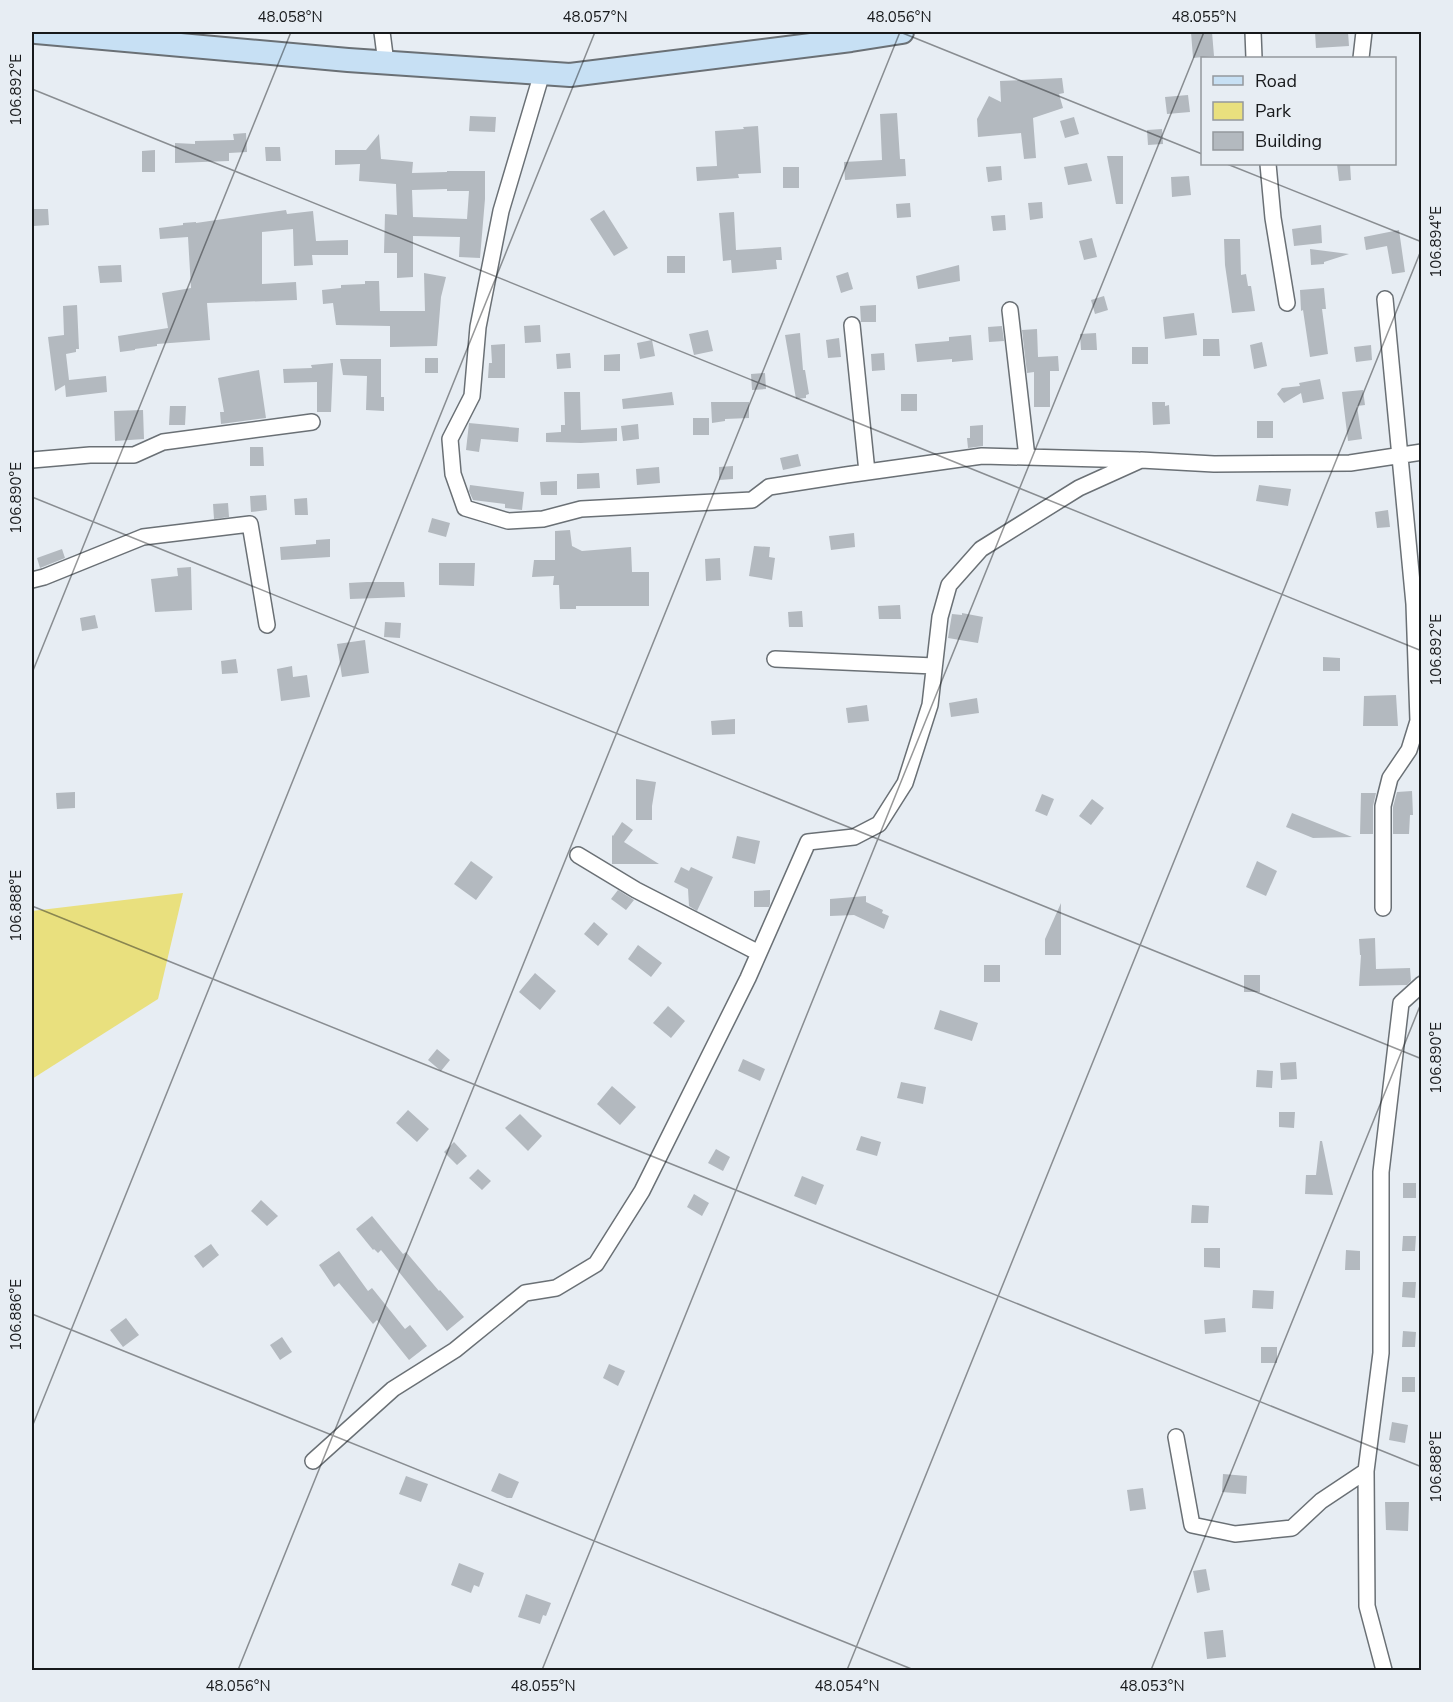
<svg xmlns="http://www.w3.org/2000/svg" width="1453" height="1702" font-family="'Nunito Sans',sans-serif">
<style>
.green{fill:#e9e07e}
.building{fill:#b3b9bf;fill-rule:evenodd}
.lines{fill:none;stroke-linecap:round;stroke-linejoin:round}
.minor-casing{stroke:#6a7075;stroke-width:18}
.secondary-casing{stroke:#6a7075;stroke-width:26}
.minor{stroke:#fff;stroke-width:15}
.secondary{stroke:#c7e0f4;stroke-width:22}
.ticks{fill:none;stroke:#17191b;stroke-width:1.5;stroke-opacity:0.45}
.neatline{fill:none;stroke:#17191b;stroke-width:2}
.ticks-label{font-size:15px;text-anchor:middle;fill:#17191b}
</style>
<rect width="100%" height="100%" fill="#e7edf3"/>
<path class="green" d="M 183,893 L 158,999 L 32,1079 L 32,911 Z"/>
<path class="building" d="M 1191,32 L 1212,32 L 1214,56 L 1193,58 Z
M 1315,32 L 1348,32 L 1349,46 L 1316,48 Z
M 1062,78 L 1064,93 L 1059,94 L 1063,108 L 1033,118 L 1036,158 L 1024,159 L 1021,133 L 978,137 L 977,119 L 989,96 L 1001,102 L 1000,81 Z
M 1188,95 L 1190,112 L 1167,114 L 1165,97 Z
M 897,113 L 900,159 L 905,159 L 906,176 L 845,180 L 844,162 L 882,160 L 880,114 Z
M 470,116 L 496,117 L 495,132 L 469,131 Z
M 1074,117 L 1079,134 L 1065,138 L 1060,121 Z
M 758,126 L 761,173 L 738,174 L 739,178 L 697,181 L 696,167 L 717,166 L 715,131 L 744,129 L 743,127 Z
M 1162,129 L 1163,144 L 1148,145 L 1147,130 Z
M 246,133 L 247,152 L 229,153 L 229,161 L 175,163 L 175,143 L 195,144 L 195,141 L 234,140 L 233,134 Z
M 379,134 L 381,159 L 413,162 L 412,173 L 447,172 L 447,171 L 485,171 L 485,199 L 480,258 L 459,257 L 460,237 L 413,236 L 413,277 L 397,278 L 397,253 L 384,253 L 385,214 L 397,215 L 396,184 L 359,181 L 360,164 L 335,165 L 335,150 L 366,150 ZM 447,189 L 447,191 L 469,191 L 467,219 L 413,217 L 412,190 Z
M 265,147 L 280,147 L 281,161 L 266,161 Z
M 155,150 L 155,172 L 142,172 L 142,151 Z
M 1107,156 L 1123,156 L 1123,204 L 1116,204 Z
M 1087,163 L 1092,181 L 1068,185 L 1064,167 Z
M 1337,164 L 1350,164 L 1351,180 L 1339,181 Z
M 1001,166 L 1002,180 L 988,182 L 986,167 Z
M 783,167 L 799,167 L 799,188 L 783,188 Z
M 1189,176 L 1191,195 L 1172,197 L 1171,177 Z
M 1042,202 L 1043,218 L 1030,220 L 1028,203 Z
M 910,203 L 911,217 L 897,218 L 896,204 Z
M 32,209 L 48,209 L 49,225 L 33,226 Z
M 286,210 L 287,214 L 313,211 L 316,241 L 348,240 L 348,255 L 312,255 L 313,265 L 294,266 L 293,229 L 262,232 L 262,284 L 296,282 L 297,300 L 207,303 L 210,340 L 157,344 L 157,346 L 135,349 L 135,350 L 120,352 L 118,336 L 168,328 L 162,293 L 191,288 L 188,237 L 160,239 L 159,228 L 183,225 L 183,223 L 196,222 L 196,223 Z
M 604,210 L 628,248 L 614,256 L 590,219 Z
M 734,212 L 736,250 L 781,247 L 782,260 L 776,260 L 777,269 L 732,273 L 731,260 L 723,261 L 719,213 Z
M 1005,215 L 1006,230 L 993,231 L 991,216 Z
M 1321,225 L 1322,243 L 1294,246 L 1292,229 Z
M 1399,230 L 1405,272 L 1392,274 L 1387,246 L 1366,250 L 1364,237 Z
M 1092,238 L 1097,257 L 1084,260 L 1079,241 Z
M 1224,239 L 1240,239 L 1241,275 L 1246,274 L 1248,286 L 1251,286 L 1255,311 L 1232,313 L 1225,265 Z
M 1310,249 L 1349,254 L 1324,262 L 1324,264 L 1311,265 Z
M 667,256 L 685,256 L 685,273 L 667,273 Z
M 121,265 L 122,282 L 100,283 L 98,266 Z
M 959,265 L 960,281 L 918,289 L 916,276 Z
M 848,272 L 853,289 L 841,293 L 836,276 Z
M 424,273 L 446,277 L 441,297 L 437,346 L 390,347 L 390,326 L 336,325 L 333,303 L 323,304 L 322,290 L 341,288 L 341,285 L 365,284 L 365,281 L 379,281 L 380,311 L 425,311 Z
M 1324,288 L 1326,309 L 1322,309 L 1328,354 L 1310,357 L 1303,310 L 1301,311 L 1300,290 Z
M 1104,296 L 1108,310 L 1095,314 L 1091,300 Z
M 77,305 L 79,349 L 76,349 L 76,352 L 66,354 L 69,380 L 106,376 L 107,392 L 66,397 L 65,385 L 55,391 L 48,337 L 64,335 L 63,306 Z
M 876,305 L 876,322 L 861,322 L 860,306 Z
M 1194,313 L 1197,335 L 1165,339 L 1163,317 Z
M 540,325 L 541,342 L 525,343 L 524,326 Z
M 1002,326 L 1004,341 L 989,342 L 988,327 Z
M 1037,329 L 1038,357 L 1058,356 L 1059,371 L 1050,371 L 1050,407 L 1034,407 L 1034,372 L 1027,373 L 1022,330 Z
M 708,330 L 713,351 L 694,355 L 689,334 Z
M 800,333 L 803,370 L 805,370 L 809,394 L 806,395 L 806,398 L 796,399 L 785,335 Z
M 1096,333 L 1097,350 L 1081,350 L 1080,334 Z
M 971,335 L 973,360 L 952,362 L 952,359 L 917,362 L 915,344 L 949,341 L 949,337 Z
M 839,338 L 841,357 L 828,358 L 826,340 Z
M 1203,339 L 1219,339 L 1220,356 L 1203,356 Z
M 652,340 L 655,356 L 640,359 L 637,343 Z
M 1262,342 L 1267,366 L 1254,369 L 1250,345 Z
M 505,344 L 505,378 L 488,378 L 489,363 L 492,363 L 491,345 Z
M 1371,345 L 1372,360 L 1356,362 L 1354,347 Z
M 1132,347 L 1148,347 L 1148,364 L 1132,364 Z
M 570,353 L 571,368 L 557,369 L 556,354 Z
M 884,353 L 885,370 L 872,371 L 871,354 Z
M 620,354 L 620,371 L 604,371 L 604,355 Z
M 425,358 L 438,358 L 438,373 L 425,373 Z
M 340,359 L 381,359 L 381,397 L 384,397 L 384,411 L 366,410 L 367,376 L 343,375 Z
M 333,363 L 331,412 L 317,412 L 317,382 L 284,383 L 283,369 L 312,368 L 311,365 Z
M 259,370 L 266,418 L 221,424 L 220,412 L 224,412 L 218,378 Z
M 765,373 L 766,389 L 752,390 L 751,374 Z
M 1320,379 L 1324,399 L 1303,403 L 1301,393 L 1284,403 L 1277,394 L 1282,388 L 1300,386 L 1299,383 Z
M 1363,390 L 1365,405 L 1357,406 L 1362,439 L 1348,441 L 1342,392 Z
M 564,392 L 580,392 L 581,430 L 617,428 L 617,441 L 581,443 L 546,442 L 546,433 L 561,432 L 561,425 L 565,425 Z
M 672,392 L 674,405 L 623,409 L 622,399 Z
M 901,394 L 917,394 L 917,411 L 901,411 Z
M 711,402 L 749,402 L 749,418 L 725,419 L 725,421 L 712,423 Z
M 1152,402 L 1165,402 L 1165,406 L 1169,405 L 1170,424 L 1153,425 Z
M 170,406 L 186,406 L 185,425 L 169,425 Z
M 143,410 L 144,439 L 115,441 L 114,411 Z
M 693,418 L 709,418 L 709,435 L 693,435 Z
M 1257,421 L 1273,421 L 1273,438 L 1257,438 Z
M 469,423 L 519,428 L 518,442 L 481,439 L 479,452 L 466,450 Z
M 638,424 L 639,439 L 623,441 L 621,426 Z
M 983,425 L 983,446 L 968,448 L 967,438 L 970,438 L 970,426 Z
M 250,447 L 263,447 L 264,466 L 250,466 Z
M 798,454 L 801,466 L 783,470 L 780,458 Z
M 733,466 L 733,479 L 719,480 L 719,467 Z
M 659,467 L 660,483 L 637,485 L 636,469 Z
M 599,473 L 600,488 L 577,489 L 577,474 Z
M 557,481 L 557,495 L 541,495 L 540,482 Z
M 470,485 L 524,492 L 522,510 L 505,508 L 505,504 L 473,500 L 469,491 Z
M 1259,485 L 1291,489 L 1288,506 L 1256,501 Z
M 266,495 L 267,510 L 251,512 L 250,496 Z
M 307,498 L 308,515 L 295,515 L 294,499 Z
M 228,503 L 229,517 L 214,519 L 213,504 Z
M 1388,510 L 1390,527 L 1377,528 L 1375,512 Z
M 432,518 L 450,523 L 446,537 L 428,532 Z
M 570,530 L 572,546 L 582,551 L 631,547 L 632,572 L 649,572 L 649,606 L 576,606 L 576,609 L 560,609 L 559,585 L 553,585 L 554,576 L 532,577 L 534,560 L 555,560 L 555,531 Z
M 854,533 L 855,547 L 831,550 L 829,536 Z
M 330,539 L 330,557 L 281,560 L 280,547 L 316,544 L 316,540 Z
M 754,546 L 770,547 L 769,557 L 775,558 L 772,580 L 749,576 Z
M 62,549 L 65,558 L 40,568 L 37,558 Z
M 720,558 L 721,580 L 706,581 L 705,559 Z
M 439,563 L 475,563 L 474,586 L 439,585 Z
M 191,567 L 192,610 L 155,612 L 151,579 L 178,576 L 177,568 Z
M 367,582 L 404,582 L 405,597 L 350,599 L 349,583 Z
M 900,605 L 901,619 L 879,619 L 878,606 Z
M 802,611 L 803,627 L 789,627 L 788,612 Z
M 962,613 L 983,617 L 978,643 L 948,638 L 952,614 L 962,615 Z
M 95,615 L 98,628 L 82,631 L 80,618 Z
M 385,622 L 401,623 L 400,638 L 384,637 Z
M 365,640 L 369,673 L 342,677 L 337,644 Z
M 1323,657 L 1340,658 L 1340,671 L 1323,671 Z
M 236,659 L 238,673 L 222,674 L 221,661 Z
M 292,666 L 293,677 L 307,675 L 310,697 L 281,701 L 277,669 Z
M 1396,695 L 1398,726 L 1363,726 L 1364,696 Z
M 977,698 L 979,713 L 951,717 L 949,703 Z
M 867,705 L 869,721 L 848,723 L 846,708 Z
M 735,719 L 735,734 L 712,735 L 711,721 Z
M 636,779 L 656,782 L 652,806 L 652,820 L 636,820 Z
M 1412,791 L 1413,815 L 1410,815 L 1409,834 L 1393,834 L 1393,807 L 1397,792 Z
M 75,792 L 75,808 L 57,809 L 56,793 Z
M 1361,793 L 1376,793 L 1373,806 L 1373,834 L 1360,834 Z
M 1042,794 L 1054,799 L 1047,816 L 1035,811 Z
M 1092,799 L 1104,808 L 1091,825 L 1079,816 Z
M 1292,813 L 1352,837 L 1313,838 L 1286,827 Z
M 622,822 L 633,830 L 624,842 L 659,864 L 612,864 L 612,835 L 613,836 Z
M 737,836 L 760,841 L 755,864 L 732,858 Z
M 471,861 L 493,877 L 476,900 L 454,884 Z
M 1257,861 L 1277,871 L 1266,896 L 1246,887 Z
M 681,867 L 689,871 L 691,867 L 713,877 L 697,911 L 689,906 L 688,889 L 674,882 Z
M 618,890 L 634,900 L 626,910 L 611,899 Z
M 770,890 L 770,904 L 769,907 L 754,907 L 754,891 Z
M 866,896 L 866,902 L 883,910 L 882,913 L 889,916 L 884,929 L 854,915 L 830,916 L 830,899 Z
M 1061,903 L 1061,955 L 1045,955 L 1045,939 Z
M 594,922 L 608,934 L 598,946 L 584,934 Z
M 1375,938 L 1376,969 L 1410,968 L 1411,981 L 1407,985 L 1359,986 L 1361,955 L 1360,955 L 1359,939 Z
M 638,945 L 662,963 L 651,977 L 628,959 Z
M 984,965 L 1000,965 L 1000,982 L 984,982 Z
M 535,973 L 556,991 L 540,1010 L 519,992 Z
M 1244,975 L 1260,975 L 1260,992 L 1244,992 Z
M 668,1006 L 685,1021 L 671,1038 L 653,1023 Z
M 940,1010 L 978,1023 L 972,1041 L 934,1029 Z
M 437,1049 L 450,1060 L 441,1071 L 428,1060 Z
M 743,1059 L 765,1069 L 760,1081 L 738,1071 Z
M 1296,1062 L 1297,1079 L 1281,1080 L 1280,1063 Z
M 1257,1070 L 1273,1071 L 1272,1088 L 1256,1087 Z
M 901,1082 L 926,1087 L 923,1104 L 897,1098 Z
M 612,1086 L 636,1107 L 620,1125 L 597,1104 Z
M 408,1110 L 429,1129 L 417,1142 L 396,1123 Z
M 1279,1112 L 1295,1112 L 1294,1128 L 1279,1127 Z
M 520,1114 L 542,1136 L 528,1151 L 505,1128 Z
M 861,1136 L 881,1142 L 877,1156 L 856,1150 Z
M 1320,1141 L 1322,1141 L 1333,1195 L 1305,1194 L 1306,1175 L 1316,1175 Z
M 454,1142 L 467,1156 L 457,1165 L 444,1152 Z
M 716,1149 L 730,1157 L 723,1171 L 708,1163 Z
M 478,1169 L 491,1181 L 482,1190 L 469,1178 Z
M 802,1176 L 824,1185 L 816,1205 L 794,1196 Z
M 1403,1183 L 1416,1183 L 1416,1198 L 1403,1198 Z
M 694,1194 L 709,1203 L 702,1216 L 687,1207 Z
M 261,1200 L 278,1216 L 267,1226 L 251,1211 Z
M 1192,1205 L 1209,1206 L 1208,1223 L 1191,1223 Z
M 372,1216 L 403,1254 L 406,1252 L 439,1291 L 440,1290 L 464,1317 L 447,1331 L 381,1250 L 378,1253 L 374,1249 L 373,1250 L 356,1229 Z
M 1403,1236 L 1416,1236 L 1415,1251 L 1402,1251 Z
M 211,1244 L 219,1255 L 203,1268 L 194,1256 Z
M 1204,1248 L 1220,1248 L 1220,1268 L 1204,1267 Z
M 1346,1250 L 1360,1251 L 1360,1270 L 1345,1270 Z
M 339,1251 L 368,1291 L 372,1288 L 405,1329 L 410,1325 L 427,1346 L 409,1360 L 377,1320 L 373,1324 L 339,1283 L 334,1287 L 319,1265 Z
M 1403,1282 L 1416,1282 L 1415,1298 L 1402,1297 Z
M 1253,1290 L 1274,1291 L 1273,1309 L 1252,1308 Z
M 126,1318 L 139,1335 L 123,1347 L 110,1330 Z
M 1225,1318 L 1226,1332 L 1205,1334 L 1204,1320 Z
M 1403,1331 L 1416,1332 L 1415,1347 L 1402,1347 Z
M 282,1337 L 292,1352 L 280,1360 L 270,1345 Z
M 1261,1347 L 1277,1347 L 1277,1363 L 1261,1363 Z
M 609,1364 L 625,1371 L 618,1386 L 603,1378 Z
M 1402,1377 L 1415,1377 L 1415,1392 L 1402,1392 Z
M 1392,1422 L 1408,1425 L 1405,1443 L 1389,1440 Z
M 499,1473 L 519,1482 L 512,1498 L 507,1498 L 491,1491 Z
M 1223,1474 L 1247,1476 L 1246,1494 L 1222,1492 Z
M 406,1476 L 428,1484 L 421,1502 L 399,1494 Z
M 1143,1488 L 1146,1509 L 1130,1511 L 1127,1490 Z
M 1385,1502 L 1409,1502 L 1408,1531 L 1386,1530 Z
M 459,1563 L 484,1573 L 479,1587 L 474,1585 L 471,1593 L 451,1585 Z
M 1206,1569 L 1210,1590 L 1197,1593 L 1193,1571 Z
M 526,1594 L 551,1603 L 546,1616 L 543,1615 L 540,1624 L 518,1617 Z
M 1223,1630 L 1226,1657 L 1207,1659 L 1204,1632 Z"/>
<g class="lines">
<g class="minor-casing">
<path id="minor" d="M 382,32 L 386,63
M 1253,32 L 1254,58
M 1361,58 L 1364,32
M 542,73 L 501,211 L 478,327 L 472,396 L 450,439 L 453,474 L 465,508 L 508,521 L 543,519 L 581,509 L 752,500 L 769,487 L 846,475 L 982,456 L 1138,460
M 1268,164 L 1273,218 L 1287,303
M 1010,310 L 1027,457
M 852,325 L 867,472
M 32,460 L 90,455 L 134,455 L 163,442 L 312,422
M 32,580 L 44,577 L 143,537 L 250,524 L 267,625
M 775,659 L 934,666
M 578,855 L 636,890 L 759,953
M 1383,908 L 1383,806 L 1390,778 L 1409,750 L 1418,721 L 1414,604 L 1385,299
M 1176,1437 L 1192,1525 L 1235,1534 L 1292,1528 L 1321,1501 L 1366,1471
M 313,1461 L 393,1389 L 455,1350 L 525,1293 L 556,1288 L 596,1264 L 642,1191 L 748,978 L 808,842 L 854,837 L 879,824 L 905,783 L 930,705 L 940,617 L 949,585 L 981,549 L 1079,488 L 1141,460 L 1214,464 L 1350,463 L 1422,452
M 1384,1670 L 1367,1606 L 1366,1471 L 1381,1353 L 1381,1172 L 1401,1003 L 1422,984"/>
</g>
<g class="secondary-casing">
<path id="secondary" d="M 36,32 L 348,60 L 570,75 L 851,40 L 902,32"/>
</g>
<use href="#minor" class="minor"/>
<use href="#secondary" class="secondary"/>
</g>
<path class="ticks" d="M 900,32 L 1202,154M 32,89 L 1422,651M 1227,164 L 1422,242M 32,497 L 1422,1059M 32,673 L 291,32M 32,906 L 1422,1467M 32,1314 L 914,1670M 32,1427 L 595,32M 238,1670 L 900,32M 542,1670 L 1204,32M 847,1670 L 1422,248M 1151,1670 L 1422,1001"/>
<rect width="1453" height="1702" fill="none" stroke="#e7edf3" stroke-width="66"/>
<rect x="1201" y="57" width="195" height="108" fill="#e7edf3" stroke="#94989d" stroke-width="1.5"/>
<rect x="1213" y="76" width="30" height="9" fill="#c7e0f4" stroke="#94989d" stroke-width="1.5"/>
<text x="1255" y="87" font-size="18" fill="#17191b">Road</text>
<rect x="1213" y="102" width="30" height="18" fill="#e9e07e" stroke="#94989d" stroke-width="1.5"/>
<text x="1255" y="117" font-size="18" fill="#17191b">Park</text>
<rect x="1213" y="132" width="30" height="18" fill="#b3b9bf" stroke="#94989d" stroke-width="1.5"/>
<text x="1255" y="147" font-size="18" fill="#17191b">Building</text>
<rect x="33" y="33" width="1387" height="1636" class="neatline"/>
<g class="ticks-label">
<text x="290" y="22">48.058°N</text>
<text x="595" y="22">48.057°N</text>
<text x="899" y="22">48.056°N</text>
<text x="1204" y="22">48.055°N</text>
<text transform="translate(16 90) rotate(-90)" y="5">106.892°E</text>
<text transform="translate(1436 242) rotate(-90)" y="5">106.894°E</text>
<text transform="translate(16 498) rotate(-90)" y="5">106.890°E</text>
<text transform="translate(1436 650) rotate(-90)" y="5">106.892°E</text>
<text transform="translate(16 906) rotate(-90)" y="5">106.888°E</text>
<text transform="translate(1436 1058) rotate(-90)" y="5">106.890°E</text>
<text transform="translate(16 1315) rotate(-90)" y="5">106.886°E</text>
<text transform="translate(1436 1467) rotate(-90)" y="5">106.888°E</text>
<text x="238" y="1691">48.056°N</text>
<text x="543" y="1691">48.055°N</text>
<text x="847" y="1691">48.054°N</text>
<text x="1152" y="1691">48.053°N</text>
</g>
</svg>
